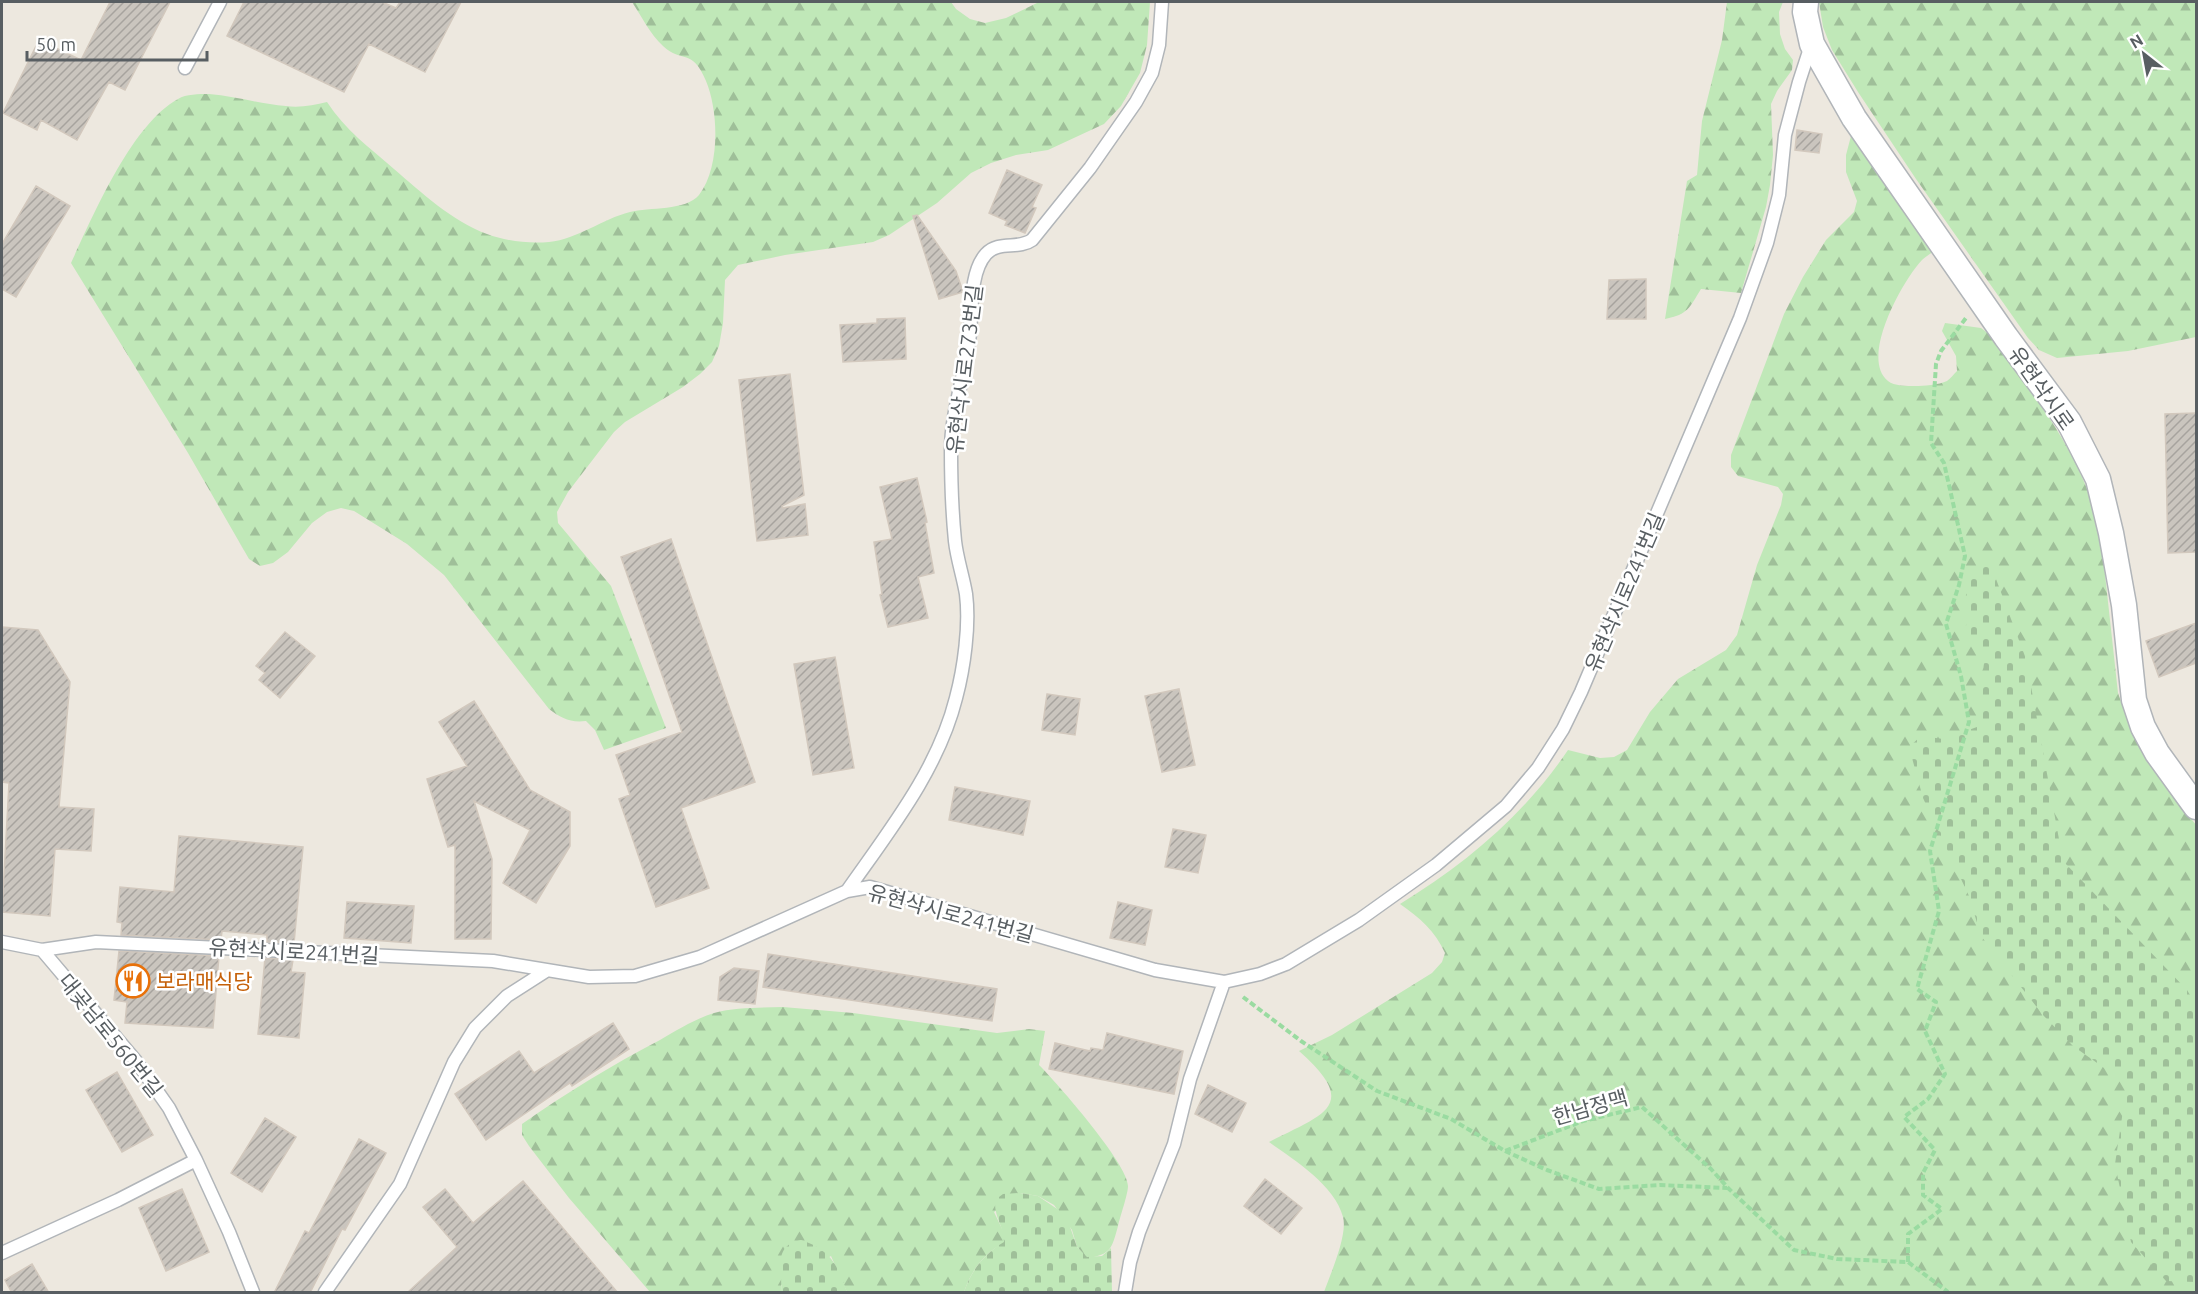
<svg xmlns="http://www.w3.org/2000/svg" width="2198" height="1294" font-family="Ubuntu,'Noto Sans KR',sans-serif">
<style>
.forest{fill:url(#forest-firs)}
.cemetery{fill:url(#cemetery-stones)}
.building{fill:url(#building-hatch);stroke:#d2c8bd;stroke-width:1.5}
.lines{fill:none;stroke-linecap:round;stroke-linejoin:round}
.lane-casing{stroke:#b1b5b9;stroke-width:15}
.street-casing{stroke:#b1b5b9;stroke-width:27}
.path{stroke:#9adba1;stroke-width:4;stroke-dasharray:6 3;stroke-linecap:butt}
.lane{stroke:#fff;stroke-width:12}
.street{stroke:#fff;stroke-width:24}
.labels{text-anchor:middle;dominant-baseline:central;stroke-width:5;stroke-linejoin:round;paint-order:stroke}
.street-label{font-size:21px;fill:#585e62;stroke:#fff}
.food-label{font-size:21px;fill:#c56008;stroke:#fff;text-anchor:start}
</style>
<defs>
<pattern id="forest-firs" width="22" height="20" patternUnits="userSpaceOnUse" patternTransform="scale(1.5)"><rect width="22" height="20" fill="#c0e8b8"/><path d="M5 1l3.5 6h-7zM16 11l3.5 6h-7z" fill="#9fbf99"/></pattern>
<pattern id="cemetery-stones" width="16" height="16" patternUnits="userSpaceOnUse" patternTransform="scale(1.5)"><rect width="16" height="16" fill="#c0e8b8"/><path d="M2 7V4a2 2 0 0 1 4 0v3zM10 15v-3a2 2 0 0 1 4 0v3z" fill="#9fbf99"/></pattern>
<pattern id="building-hatch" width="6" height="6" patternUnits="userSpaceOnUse" patternTransform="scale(1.5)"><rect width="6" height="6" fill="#cac5be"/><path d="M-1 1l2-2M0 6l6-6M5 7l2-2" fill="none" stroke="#a7a39e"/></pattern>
</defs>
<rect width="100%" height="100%" fill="#ede8df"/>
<path class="forest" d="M 632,2 L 951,2 L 956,9 L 970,19 L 985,23 L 1006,18 L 1039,2 L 1150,2 L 1147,45 L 1140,73 L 1121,106 L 1104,124 L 1048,150 L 1016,155 L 991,163 L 971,173 L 937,203 L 889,235 L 873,242 L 785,255 L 738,265 L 725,280 L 723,323 L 719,346 L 712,362 L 700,374 L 683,387 L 625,422 L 614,432 L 568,492 L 557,512 L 558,523 L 611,586 L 666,728 L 604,750 L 595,730 L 586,721 C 570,723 561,718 549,709 L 444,575 L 407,544 L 354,511 L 341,508 L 327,512 L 312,523 L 288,552 L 273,563 L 260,566 L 249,559 L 188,453 L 71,263 C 93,216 131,125 178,99 C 186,94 199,94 209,94 C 235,96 260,104 286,106 C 300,108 314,105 327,102 C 345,130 370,148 394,169 C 422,193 452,221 487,234 C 506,241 529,244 549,242 C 578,239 602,219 630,212 C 649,207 686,211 699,195 C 720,168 719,112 706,81 C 692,47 682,64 663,46 C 650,34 642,17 632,2 Z
M 1727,2 L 1783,2 L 1779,12 L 1780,34 L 1785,49 L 1793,60 L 1792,70 L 1777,91 L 1771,104 L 1773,155 L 1770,185 L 1766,207 L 1741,293 L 1701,289 C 1689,308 1689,314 1665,319 L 1687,181 L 1697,175 L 1702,121 L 1722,40 Z
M 1819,2 L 2196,2 L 2196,337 L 2128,351 L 2057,358 L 2039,350 L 2028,338 L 1916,179 L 1858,92 L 1832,50 L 1823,27 Z
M 1859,132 L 1937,249 C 1932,253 1926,256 1922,260 C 1903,280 1859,358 1888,381 C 1894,386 1907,386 1915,386 C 1923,386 1939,385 1947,381 C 1950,379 1954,374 1957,371 L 1956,356 L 1942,331 L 1945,323 L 1981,328 L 1993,337 C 2026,386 2066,434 2087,489 C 2093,505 2097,521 2101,538 L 2118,693 C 2135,744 2163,783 2196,825 L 2196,1292 L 1324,1292 C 1330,1275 1348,1235 1343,1217 C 1335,1185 1294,1160 1269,1142 C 1324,1114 1361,1106 1299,1051 L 1332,1035 L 1432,973 L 1442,962 L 1445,953 C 1435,931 1420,918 1400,904 C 1466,864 1525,814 1568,750 L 1600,758 L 1614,757 L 1627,750 L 1650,712 L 1678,679 L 1726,650 L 1737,635 L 1757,565 L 1781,505 L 1783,494 L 1778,487 L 1738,476 L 1731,467 L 1731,455 L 1784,314 L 1803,277 L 1826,240 L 1854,212 L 1857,201 L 1846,172 L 1846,155 L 1851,136 Z
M 783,1007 L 853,1013 L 997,1033 L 1029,1029 L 1045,1031 L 1039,1065 C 1057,1083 1128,1164 1128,1186 C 1128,1194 1120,1217 1118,1226 C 1112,1248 1111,1255 1087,1258 L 1077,1247 L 1072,1230 L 1054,1205 L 1038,1196 L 1020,1193 L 994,1212 L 1004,1233 L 1004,1243 C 984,1253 971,1271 964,1292 L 847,1292 L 831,1256 L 781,1285 L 781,1292 L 650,1292 L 569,1198 L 529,1146 L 522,1135 L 522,1124 C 566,1093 612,1065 660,1040 C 677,1030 695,1019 714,1013 C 736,1007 761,1008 783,1007 Z"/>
<path class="cemetery" d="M 1990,563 L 2026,659 L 2063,861 L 2187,990 L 2196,1005 L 2196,1282 L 2166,1281 L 2131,1242 L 2115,1164 L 2127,1084 L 2073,1046 L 2043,1015 L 1981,936 L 1969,896 L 1923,798 L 1909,747 L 1921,736 L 1943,739 L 1977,727 L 1984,663 L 1966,630 L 1967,588 L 1974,572 Z
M 1020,1193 L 1038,1196 L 1066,1215 L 1077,1247 L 1087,1257 L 1102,1256 L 1111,1248 L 1112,1292 L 964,1292 C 971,1271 984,1254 1004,1242 C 1004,1226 994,1218 995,1200 L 1003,1194 Z
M 801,1240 C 832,1251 836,1263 847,1292 L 781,1292 C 783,1268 772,1246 801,1240 Z"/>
<path class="building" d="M 110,2 L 170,2 L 125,90 L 109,82 L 77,140 L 41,120 L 37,130 L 3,113 L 39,40 L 81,60 Z
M 244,2 L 382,2 L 396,8 L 400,2 L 461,2 L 425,72 L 369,44 L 344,92 L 227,36 Z
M 1797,130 L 1822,134 L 1819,153 L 1795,150 Z
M 1007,170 L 1042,185 L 1032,207 L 1036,208 L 1025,233 L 1005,225 L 1007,221 L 989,213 Z
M 36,186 L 70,206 L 16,297 L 2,289 L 2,244 Z
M 917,215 L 956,271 L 963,292 L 939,299 L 913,216 Z
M 1646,279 L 1646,319 L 1607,319 L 1609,280 Z
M 905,318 L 906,359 L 843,362 L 840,325 L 877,323 L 877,319 Z
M 790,374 L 804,495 L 782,506 L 783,508 L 805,504 L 808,535 L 757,541 L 739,380 Z
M 2196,413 L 2196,552 L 2168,553 L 2165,414 Z
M 917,478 L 927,522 L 925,523 L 934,573 L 918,577 L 928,618 L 888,627 L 880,595 L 882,594 L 874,542 L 892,539 L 880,487 Z
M 671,539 L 755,782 L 681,808 L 709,888 L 656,907 L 619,799 L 630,795 L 616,755 L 682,732 L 621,557 Z
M 2196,623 L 2196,663 L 2159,677 L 2146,641 Z
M 2,627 L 38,630 L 70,682 L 59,807 L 94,809 L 91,851 L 55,849 L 50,916 L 2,912 L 9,783 L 2,782 Z
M 285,632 L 315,656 L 280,698 L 259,680 L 265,673 L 256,666 Z
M 835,657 L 854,768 L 813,775 L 794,664 Z
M 1179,689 L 1195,765 L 1162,772 L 1145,696 Z
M 1047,694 L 1080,699 L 1075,735 L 1042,730 Z
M 474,701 L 530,790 L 570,812 L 570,846 L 536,903 L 503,883 L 530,830 L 474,801 L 492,859 L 491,939 L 455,939 L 455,845 L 448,847 L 427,779 L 467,766 L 439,722 Z
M 955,787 L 1030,801 L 1023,835 L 949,820 Z
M 1173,829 L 1206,835 L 1198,873 L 1165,867 Z
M 179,836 L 303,847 L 294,943 L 267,942 L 267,935 L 222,931 L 221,940 L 121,935 L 122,923 L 117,922 L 120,887 L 174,892 Z
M 347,902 L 414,906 L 411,943 L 344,938 Z
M 1118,902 L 1152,910 L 1145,945 L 1110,938 Z
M 119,951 L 219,956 L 213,1028 L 125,1023 L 127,1002 L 114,1000 Z
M 768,954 L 997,989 L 992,1021 L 763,987 Z
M 265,958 L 293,960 L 291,972 L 305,973 L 299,1038 L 258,1034 Z
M 734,968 L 759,971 L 755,1004 L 718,1000 L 720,977 Z
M 613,1023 L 629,1049 L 572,1086 L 570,1083 L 486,1140 L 455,1094 L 519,1051 L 534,1073 Z
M 1107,1033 L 1183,1051 L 1174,1094 L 1049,1069 L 1055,1043 L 1090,1051 L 1091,1048 L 1103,1050 Z
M 117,1072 L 153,1135 L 122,1152 L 86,1090 Z
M 1208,1085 L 1246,1103 L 1232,1132 L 1195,1114 Z
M 265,1118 L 296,1137 L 262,1192 L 231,1173 Z
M 359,1139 L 386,1153 L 345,1230 L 342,1229 L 310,1293 L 274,1293 L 305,1231 L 309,1233 Z
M 1265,1179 L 1302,1208 L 1281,1234 L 1244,1206 Z
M 523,1181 L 618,1293 L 407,1293 L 457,1247 L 423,1207 L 445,1189 L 473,1223 Z
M 182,1189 L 209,1252 L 166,1271 L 139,1208 Z
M 32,1264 L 49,1293 L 12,1293 L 5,1280 Z"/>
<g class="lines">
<g class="lane-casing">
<path id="lane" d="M 185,68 L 220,2
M 847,891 C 889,831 938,770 956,698 C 964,668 970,625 966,594 C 963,576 957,559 955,541 C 952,511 951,480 951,450 C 951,414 964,378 969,342 C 973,317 968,274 986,254 C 999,240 1018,250 1032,240 L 1090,168 L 1136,102 L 1152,73 L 1159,45 L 1162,2
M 2,942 L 42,950 L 136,1061 L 169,1108 L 196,1160 L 118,1200 L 2,1253
M 42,950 L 96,942 L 493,961 L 589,977 L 635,976 L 700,957 L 847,891 L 870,887 L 1155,970 L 1224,982 L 1260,974 L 1286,964 L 1359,920 L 1436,865 L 1506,806 L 1538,768 L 1563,729 L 1581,692 L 1740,318 L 1767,243 L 1779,195 L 1785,135 L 1799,82 L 1811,45
M 196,1160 L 229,1232 L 253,1292
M 325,1292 L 400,1184 L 454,1062 L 475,1028 L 507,996 L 546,971
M 1125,1292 L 1130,1262 L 1139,1232 L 1174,1144 L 1190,1079 L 1224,982"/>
</g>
<g class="street-casing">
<path id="street" d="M 1806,2 L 1805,12 L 1812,44 L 1854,118 L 2006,337 L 2069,422 L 2098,479 L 2111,533 L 2124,605 L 2134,700 L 2143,727 L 2157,753 L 2196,807"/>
</g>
<path class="path" d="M 1243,997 L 1301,1041 L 1377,1091 L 1451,1119 L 1505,1151 L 1583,1121 L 1642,1107 L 1711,1169 L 1728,1188 L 1794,1250 L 1837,1259 L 1908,1262 L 1948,1292
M 1505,1151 L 1547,1170 L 1599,1189 L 1660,1185 L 1727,1188
M 1908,1262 L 1908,1234 L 1942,1209 L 1923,1195 L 1923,1173 L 1935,1150 L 1904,1117 L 1928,1099 L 1945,1074 L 1925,1031 L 1936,1002 L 1917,989 L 1939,911 L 1930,851 L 1969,722 L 1961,676 L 1946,624 L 1959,585 L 1965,556 L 1944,463 L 1931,443 L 1936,364 L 1941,351 L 1966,318"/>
<use href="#lane" class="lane"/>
<use href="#street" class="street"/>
</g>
<defs>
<g id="restaurant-ring" transform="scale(1.725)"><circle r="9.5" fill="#fff" stroke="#e8710a" stroke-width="1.5"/><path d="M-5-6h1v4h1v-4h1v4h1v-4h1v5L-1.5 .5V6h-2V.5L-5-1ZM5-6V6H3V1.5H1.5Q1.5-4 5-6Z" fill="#e8710a"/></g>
</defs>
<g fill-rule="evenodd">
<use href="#restaurant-ring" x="133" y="981"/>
</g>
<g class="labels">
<g class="street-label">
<text transform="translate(964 369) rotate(-83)">유현삭시로273번길</text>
<text transform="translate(2042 388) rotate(55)">유현삭시로</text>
<text transform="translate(1624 592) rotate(-67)">유현삭시로241번길</text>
<text transform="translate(951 913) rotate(15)">유현삭시로241번길</text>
<text transform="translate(294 951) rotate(3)">유현삭시로241번길</text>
<text transform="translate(111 1035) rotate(51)">대곶남로560번길</text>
<text transform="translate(1590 1107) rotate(-16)">한남정맥</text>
</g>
<g class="food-label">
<text x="156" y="981">보라매식당</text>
</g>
</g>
<rect width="2198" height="1294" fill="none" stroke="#585e62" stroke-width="6"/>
<g transform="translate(2144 54) rotate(329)" stroke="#ffffff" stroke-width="4.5" paint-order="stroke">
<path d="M0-4.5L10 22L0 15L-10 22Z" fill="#585e62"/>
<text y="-9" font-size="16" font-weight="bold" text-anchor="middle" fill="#585e62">N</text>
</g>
<path d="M27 51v9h180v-9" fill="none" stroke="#585e62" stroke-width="3"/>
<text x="36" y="51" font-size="18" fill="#585e62" stroke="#ffffff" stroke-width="4.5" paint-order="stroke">50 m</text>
</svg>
